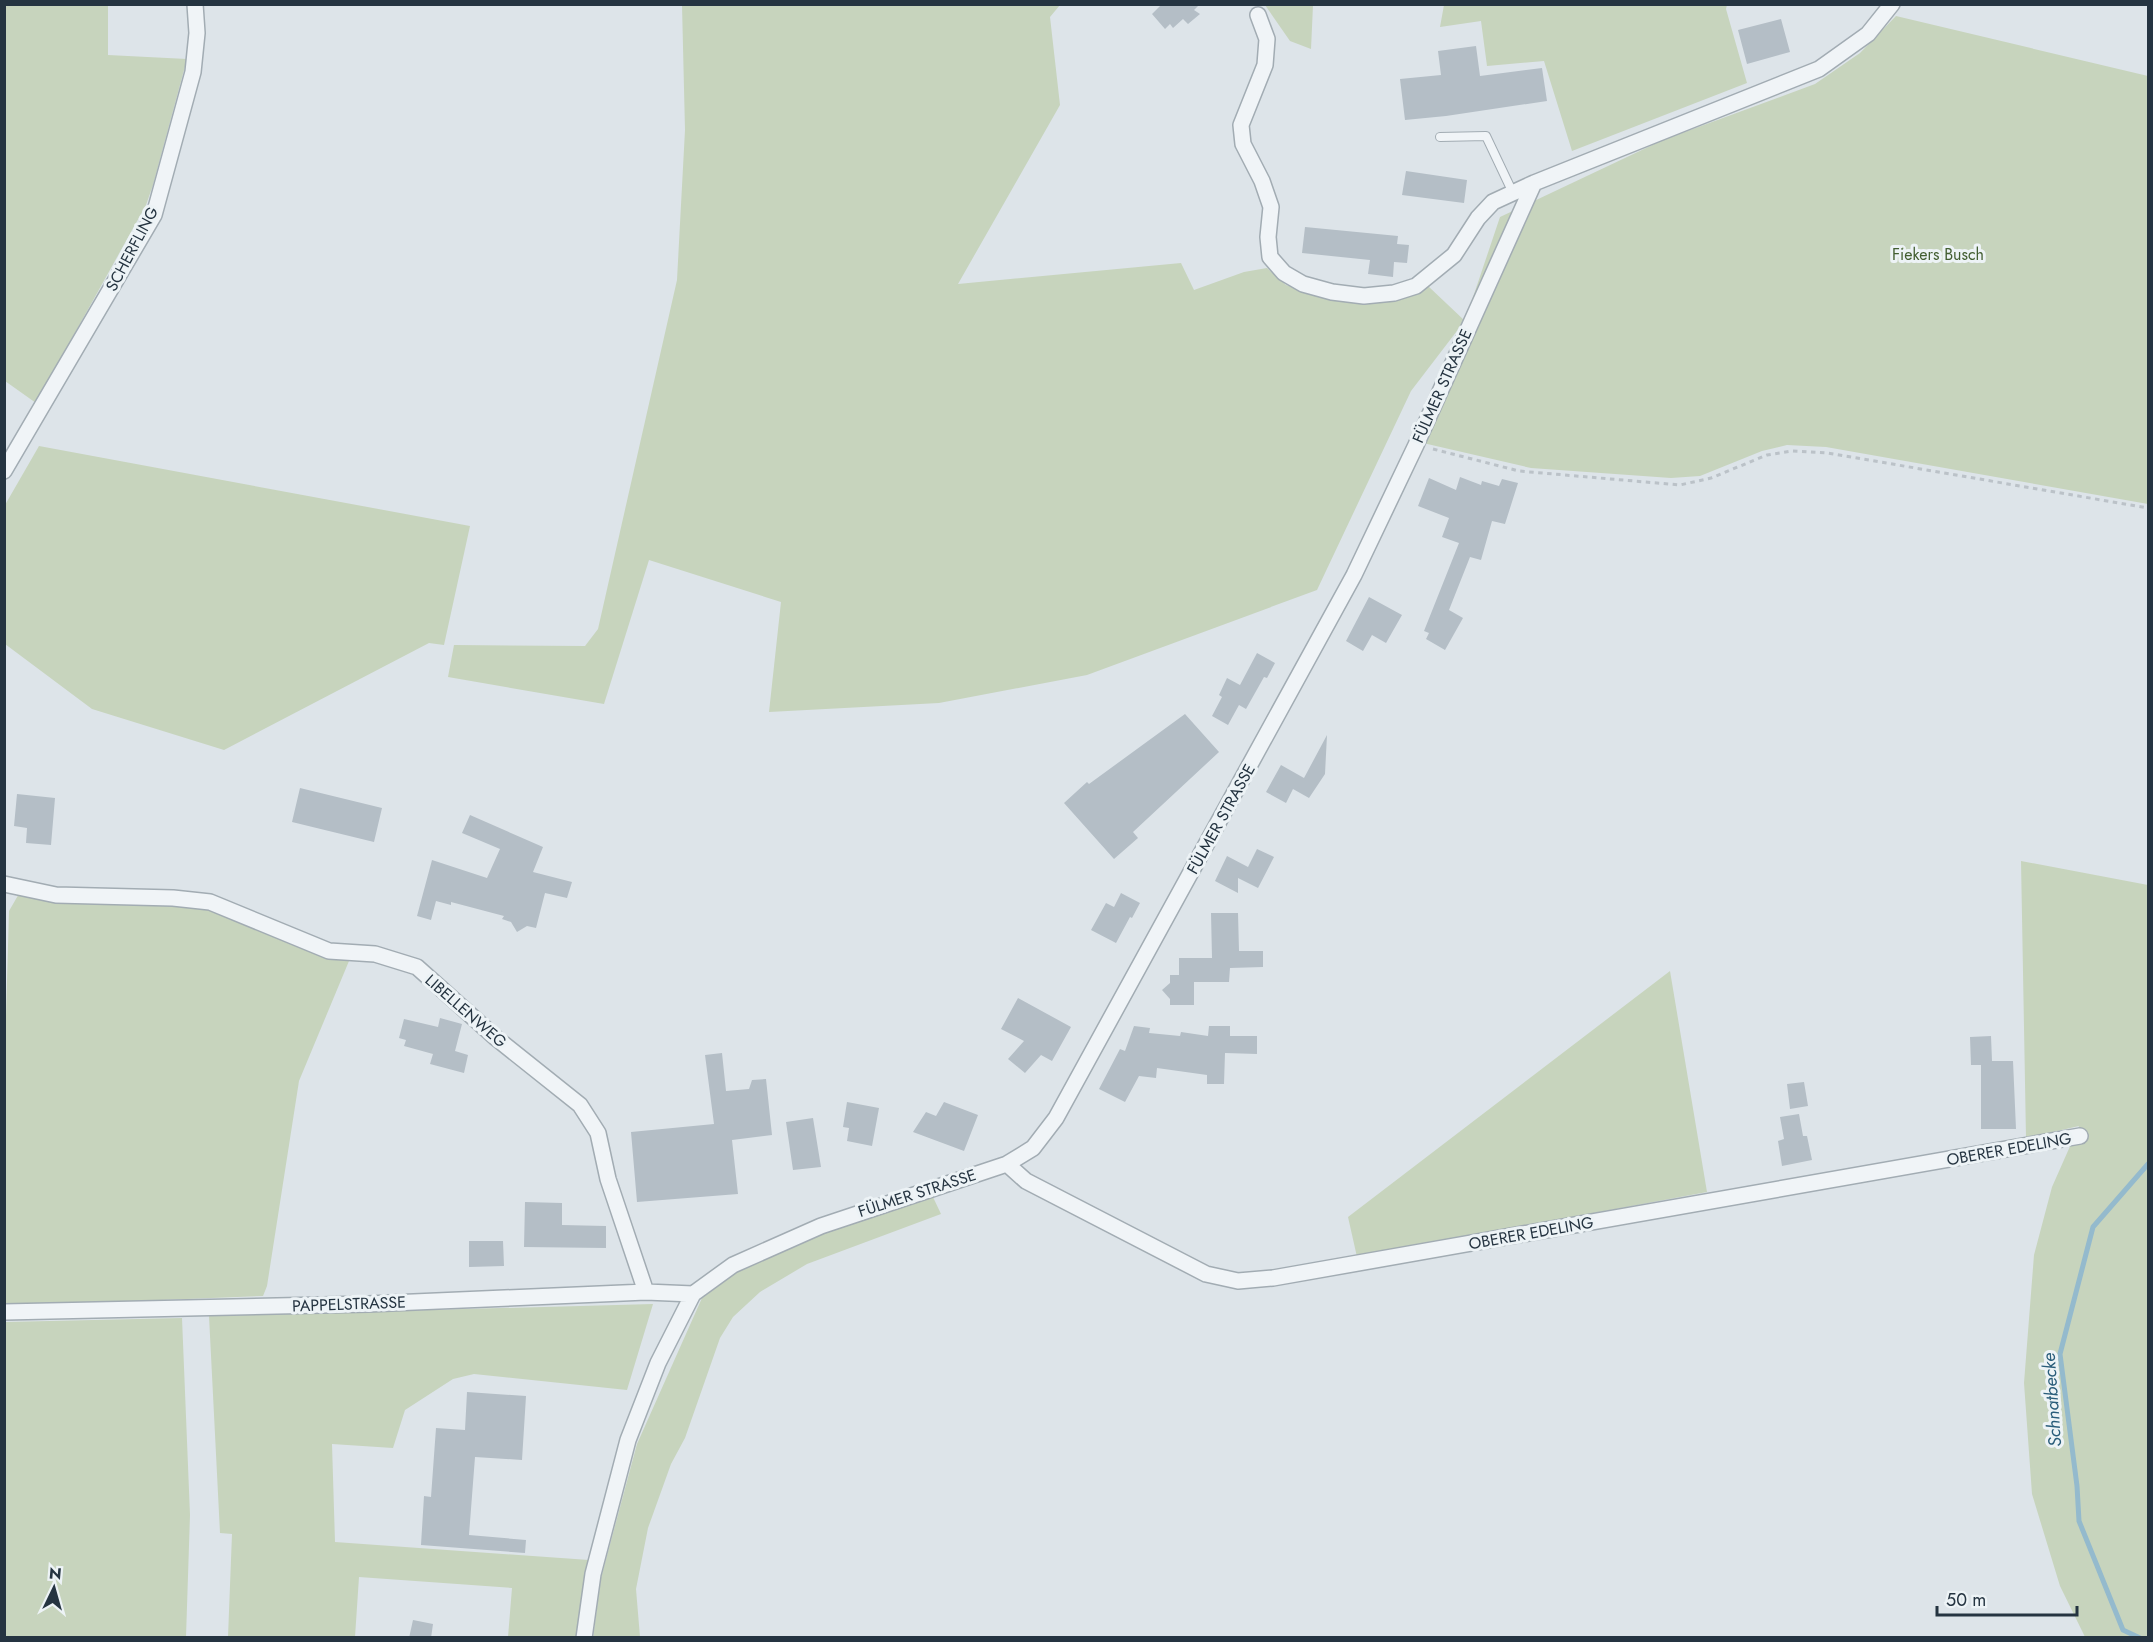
<svg xmlns="http://www.w3.org/2000/svg" width="2153" height="1642" font-family="Jost,sans-serif">
<style>
.green{fill:#c7d4bd}
.lines{fill:none;stroke-linecap:round;stroke-linejoin:round}
.stream{stroke:#94bacd;stroke-width:5}
.building{fill:#b4bec6}
.service-casing{stroke:#a2acb3;stroke-width:10}
.minor-casing{stroke:#a2acb3;stroke-width:18}
.path{stroke:#bbc2c8;stroke-width:3;stroke-dasharray:4.5 4.5;stroke-linecap:butt}
.service{stroke:#f0f4f7;stroke-width:8}
.minor{stroke:#f0f4f7;stroke-width:15}
.labels{text-anchor:middle;dominant-baseline:central;stroke-width:6;stroke-linejoin:round;paint-order:stroke}
.street-label{font-size:16px;fill:#253441;stroke:#edf3f6}
.park-label{font-size:16px;fill:#425e31;stroke:#edf3f6}
.water-label{font-size:18px;font-style:italic;fill:#2a5d7a;stroke:#edf3f6}
</style>
<rect width="100%" height="100%" fill="#dde4e9"/>
<path class="green" d="M 4,5 L 108,5 L 108,55 L 187,59 L 153,185 L 146,205 L 36,403 L 5,381 Z
M 682,5 L 1060,5 L 1050,17 L 1060,105 L 958,284 L 1181,263 L 1194,290 L 1244,272 L 1267,268 L 1286,285 L 1334,300 L 1389,302 L 1428,286 L 1465,321 L 1500,217 L 1663,140 L 1815,84 L 1860,53 L 1896,16 L 2148,76 L 2148,504 L 1826,447 L 1787,445 L 1762,451 L 1700,476 L 1671,478 L 1531,468 L 1423,443 L 1463,323 L 1411,391 L 1317,590 L 1087,675 L 939,703 L 769,712 L 781,602 L 649,560 L 604,704 L 448,677 L 454,645 L 585,646 L 598,629 L 677,280 L 685,130 Z
M 1265,5 L 1313,5 L 1311,49 L 1290,41 Z
M 1444,5 L 1727,5 L 1726,9 L 1747,83 L 1572,151 L 1544,61 L 1487,66 L 1481,21 L 1440,27 Z
M 39,446 L 470,526 L 444,645 L 429,643 L 224,750 L 92,709 L 5,644 L 5,505 Z
M 2021,861 L 2148,885 L 2148,1637 L 2085,1637 L 2060,1586 L 2032,1494 L 2024,1383 L 2034,1255 L 2052,1187 L 2079,1126 L 2026,1138 Z
M 20,892 L 205,908 L 327,957 L 349,961 L 299,1081 L 267,1286 L 263,1296 L 85,1303 L 5,1304 L 4,1086 L 9,911 Z
M 1670,971 L 1707,1192 L 1357,1257 L 1348,1217 Z
M 932,1195 L 941,1214 L 807,1264 L 760,1292 L 733,1317 L 720,1338 L 685,1438 L 671,1464 L 648,1528 L 636,1589 L 640,1637 L 593,1638 L 601,1578 L 637,1444 L 702,1298 L 740,1270 L 827,1231 Z
M 653,1304 L 627,1390 L 474,1374 L 453,1379 L 405,1410 L 393,1448 L 332,1444 L 335,1542 L 589,1560 L 579,1637 L 508,1637 L 512,1588 L 359,1577 L 355,1637 L 228,1637 L 232,1534 L 220,1533 L 209,1316 Z
M 182,1318 L 190,1515 L 186,1637 L 5,1637 L 5,1322 Z"/>
<g class="lines">
<path class="stream" d="M 2140,1638 L 2123,1630 L 2079,1521 L 2077,1486 L 2060,1354 L 2093,1227 L 2148,1164"/>
</g>
<path class="building" d="M 1162,4 L 1200,4 L 1194,10 L 1200,14 L 1188,24 L 1183,19 L 1173,28 L 1170,24 L 1165,29 L 1152,14 Z
M 1781,19 L 1790,52 L 1747,64 L 1738,30 Z
M 1476,46 L 1480,76 L 1542,68 L 1547,101 L 1446,116 L 1405,120 L 1400,79 L 1441,75 L 1438,51 Z
M 1406,171 L 1467,180 L 1464,203 L 1402,195 Z
M 1305,227 L 1398,236 L 1397,244 L 1409,245 L 1407,263 L 1394,262 L 1393,277 L 1368,274 L 1370,260 L 1302,253 Z
M 1460,477 L 1481,485 L 1482,481 L 1499,486 L 1502,479 L 1518,483 L 1505,524 L 1492,521 L 1481,560 L 1470,557 L 1449,610 L 1463,618 L 1445,650 L 1426,639 L 1429,633 L 1424,631 L 1459,543 L 1442,537 L 1449,518 L 1418,506 L 1429,478 L 1456,490 Z
M 1369,597 L 1402,615 L 1386,643 L 1372,635 L 1363,651 L 1346,641 Z
M 1257,653 L 1275,663 L 1267,678 L 1264,677 L 1246,709 L 1239,705 L 1228,725 L 1212,716 L 1222,697 L 1219,695 L 1227,678 L 1240,685 Z
M 1185,714 L 1219,752 L 1133,832 L 1138,838 L 1114,859 L 1064,803 L 1087,782 L 1089,784 Z
M 1327,735 L 1325,774 L 1309,798 L 1293,789 L 1286,803 L 1266,792 L 1281,765 L 1304,778 Z
M 300,788 L 382,808 L 374,842 L 292,822 Z
M 17,794 L 55,798 L 51,845 L 26,843 L 27,828 L 14,826 Z
M 470,815 L 543,847 L 533,872 L 572,882 L 567,898 L 545,893 L 536,928 L 527,926 L 517,932 L 511,922 L 502,919 L 504,916 L 451,902 L 451,905 L 436,901 L 431,920 L 417,916 L 432,860 L 487,878 L 500,849 L 462,833 Z
M 1257,849 L 1274,857 L 1258,888 L 1238,878 L 1238,893 L 1215,881 L 1227,856 L 1248,867 Z
M 1121,893 L 1140,903 L 1132,918 L 1130,917 L 1116,943 L 1091,930 L 1106,903 L 1114,907 Z
M 1211,913 L 1238,913 L 1239,951 L 1263,951 L 1263,967 L 1230,968 L 1229,982 L 1194,982 L 1194,1005 L 1170,1005 L 1170,999 L 1162,990 L 1170,983 L 1170,975 L 1179,975 L 1179,958 L 1212,958 Z
M 1018,998 L 1071,1027 L 1052,1061 L 1041,1055 L 1025,1073 L 1008,1059 L 1024,1041 L 1001,1029 Z
M 440,1018 L 462,1024 L 455,1051 L 468,1055 L 464,1073 L 430,1064 L 433,1054 L 404,1046 L 406,1040 L 399,1038 L 404,1019 L 438,1027 Z
M 1134,1026 L 1150,1028 L 1149,1033 L 1180,1036 L 1181,1032 L 1208,1036 L 1209,1026 L 1230,1026 L 1230,1036 L 1257,1036 L 1257,1054 L 1225,1053 L 1224,1084 L 1207,1084 L 1207,1075 L 1157,1068 L 1156,1078 L 1139,1076 L 1125,1102 L 1099,1089 L 1120,1049 L 1125,1051 Z
M 1991,1036 L 1992,1061 L 2013,1061 L 2016,1129 L 1981,1129 L 1981,1065 L 1971,1065 L 1970,1037 Z
M 722,1053 L 726,1091 L 749,1089 L 752,1080 L 766,1079 L 772,1135 L 732,1140 L 738,1194 L 637,1202 L 631,1132 L 714,1124 L 705,1055 Z
M 1804,1082 L 1808,1106 L 1790,1109 L 1787,1084 Z
M 847,1102 L 879,1108 L 872,1146 L 847,1141 L 849,1128 L 843,1127 Z
M 944,1102 L 978,1115 L 964,1151 L 913,1132 L 926,1112 L 936,1116 Z
M 1799,1114 L 1803,1136 L 1807,1136 L 1812,1160 L 1782,1166 L 1778,1141 L 1784,1139 L 1780,1117 Z
M 813,1118 L 821,1167 L 793,1170 L 786,1122 Z
M 525,1202 L 562,1203 L 562,1225 L 606,1226 L 606,1248 L 524,1247 Z
M 469,1241 L 503,1241 L 504,1266 L 469,1267 Z
M 467,1392 L 526,1396 L 522,1460 L 475,1457 L 469,1535 L 526,1540 L 525,1553 L 421,1545 L 424,1496 L 431,1497 L 436,1428 L 465,1430 Z
M 413,1620 L 433,1624 L 431,1638 L 409,1638 Z"/>
<g class="lines">
<g class="service-casing">
<path id="service" d="M 1440,137 L 1486,136 L 1513,193"/>
</g>
<g class="minor-casing">
<path id="minor" d="M 1258,15 L 1267,39 L 1265,65 L 1241,125 L 1243,144 L 1262,181 L 1271,207 L 1268,237 L 1270,257 L 1284,273 L 1303,284 L 1332,292 L 1364,296 L 1394,293 L 1416,286 L 1454,255 L 1478,218 L 1493,202 L 1534,183
M 4,471 L 154,215 L 193,72 L 197,33 L 195,4
M 4,884 L 56,895 L 173,898 L 210,902 L 329,951 L 375,954 L 417,967 L 496,1038 L 580,1105 L 598,1133 L 608,1179 L 646,1292
M 1007,1164 L 1026,1181 L 1206,1274 L 1238,1281 L 1273,1278 L 2080,1136
M 4,1312 L 368,1304 L 646,1292 L 693,1294
M 584,1638 L 593,1574 L 628,1440 L 658,1363 L 693,1294 L 733,1265 L 821,1226 L 1007,1164 L 1033,1148 L 1056,1118 L 1354,575 L 1416,445 L 1534,183 L 1819,69 L 1868,34 L 1892,4"/>
</g>
<path class="path" d="M 1433,449 L 1519,471 L 1680,485 L 1711,478 L 1767,455 L 1792,451 L 1828,453 L 2148,508"/>
<use href="#service" class="service"/>
<use href="#minor" class="minor"/>
</g>
<g class="labels">
<g class="street-label">
<text transform="translate(132 249) rotate(-62)">SCHERFLING</text>
<text transform="translate(1442 386) rotate(-66)">FÜLMER STRASSE</text>
<text transform="translate(1221 819) rotate(-61)">FÜLMER STRASSE</text>
<text transform="translate(466 1011) rotate(41)">LIBELLENWEG</text>
<text transform="translate(2009 1149) rotate(-10)">OBERER EDELING</text>
<text transform="translate(917 1193) rotate(-18)">FÜLMER STRASSE</text>
<text transform="translate(1531 1233) rotate(-10)">OBERER EDELING</text>
<text transform="translate(349 1304) rotate(-2)">PAPPELSTRASSE</text>
</g>
<g class="park-label">
<text x="1938" y="254">Fiekers Busch</text>
</g>
<g class="water-label">
<text transform="translate(2052 1400) rotate(-94)">Schnatbecke</text>
</g>
</g>
<rect width="2153" height="1642" fill="none" stroke="#253441" stroke-width="12"/>
<g transform="translate(54 1588) rotate(5)" stroke="#edf3f6" stroke-width="4.5" paint-order="stroke">
<path d="M0-4.5L10 22L0 15L-10 22Z" fill="#253441"/>
<text y="-9" font-size="16" font-weight="bold" text-anchor="middle" fill="#253441">N</text>
</g>
<path d="M1937 1606v9h140v-9" fill="none" stroke="#253441" stroke-width="3"/>
<text x="1946" y="1606" font-size="18" fill="#253441" stroke="#edf3f6" stroke-width="4.5" paint-order="stroke">50 m</text>
</svg>
